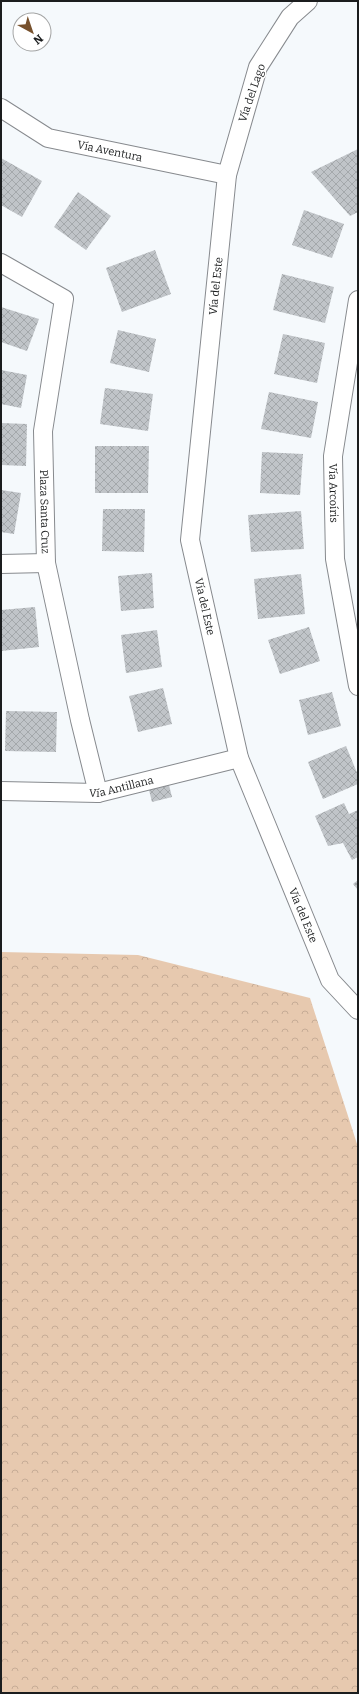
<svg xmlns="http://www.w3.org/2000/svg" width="359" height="1694" font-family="Bitter,serif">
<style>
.forest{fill:url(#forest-crowns)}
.building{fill:url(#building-cross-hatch)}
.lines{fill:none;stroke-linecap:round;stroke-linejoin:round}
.minor-casing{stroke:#878a8e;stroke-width:20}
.minor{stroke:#fff;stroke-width:18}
.labels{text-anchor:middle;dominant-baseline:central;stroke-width:3;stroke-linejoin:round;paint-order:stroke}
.street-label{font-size:11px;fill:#1b1d1e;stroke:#fff}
</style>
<defs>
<pattern id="forest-crowns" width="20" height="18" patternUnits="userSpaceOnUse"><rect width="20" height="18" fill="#e7c9af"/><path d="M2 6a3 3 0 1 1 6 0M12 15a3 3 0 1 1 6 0" fill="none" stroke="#c6ac96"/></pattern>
<pattern id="building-cross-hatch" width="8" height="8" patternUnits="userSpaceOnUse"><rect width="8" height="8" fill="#c0c4c8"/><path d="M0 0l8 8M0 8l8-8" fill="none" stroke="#a4a8ab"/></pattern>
</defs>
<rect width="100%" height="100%" fill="#f5f9fc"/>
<path class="forest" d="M 1,952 L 138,955 L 310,998 L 358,1147 L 358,1693 L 1,1693 Z"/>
<path class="building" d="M 358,149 L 358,212 L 350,216 L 311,172 Z
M 1,158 L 42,181 L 22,217 L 1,205 Z
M 78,192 L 111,216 L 86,250 L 54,227 Z
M 304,210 L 344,224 L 332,258 L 292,245 Z
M 155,250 L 171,294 L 122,312 L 106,268 Z
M 282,274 L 334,287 L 325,323 L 273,310 Z
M 1,307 L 39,319 L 27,351 L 1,342 Z
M 118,330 L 156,339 L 149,372 L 110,363 Z
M 283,334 L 325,343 L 317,383 L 274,374 Z
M 1,370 L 27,375 L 21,408 L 1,404 Z
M 105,388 L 153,394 L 148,431 L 100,424 Z
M 269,392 L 318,402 L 311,438 L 261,429 Z
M 1,423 L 27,424 L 26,466 L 1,465 Z
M 95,446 L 149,446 L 148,493 L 95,493 Z
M 262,452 L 303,454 L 300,495 L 260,493 Z
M 1,490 L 21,493 L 14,534 L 1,532 Z
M 103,509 L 145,509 L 144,552 L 102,551 Z
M 301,511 L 304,549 L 251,552 L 248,515 Z
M 152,573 L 154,608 L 121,611 L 118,576 Z
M 301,574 L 305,614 L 258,619 L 254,579 Z
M 35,607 L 39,647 L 1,651 L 1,610 Z
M 309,627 L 320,661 L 280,674 L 268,640 Z
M 157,630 L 162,667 L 126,673 L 121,635 Z
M 163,688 L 172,724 L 138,732 L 129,696 Z
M 332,692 L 341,726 L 308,735 L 299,700 Z
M 6,711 L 57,712 L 56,752 L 5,751 Z
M 346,746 L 358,775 L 358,784 L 323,799 L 308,762 Z
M 169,785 L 172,797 L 152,802 L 149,790 Z
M 344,803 L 349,814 L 358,810 L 358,857 L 352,860 L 343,843 L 328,846 L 315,816 Z
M 358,880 L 358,890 L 353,884 Z"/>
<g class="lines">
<g class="minor-casing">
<g id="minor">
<path id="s1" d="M 308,1 L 290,17 L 258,67 L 227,175 L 190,540 L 239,758 L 330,980 L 358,1010"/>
<path id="s2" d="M 1,108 L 48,138 L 227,175"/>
<path id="s3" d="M 1,263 L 64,299 L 43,431 L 46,563 L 80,720 L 98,793"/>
<path id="s4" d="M 358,300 L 333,456 L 335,559 L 358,686"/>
<path d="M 1,564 L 46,563"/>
<path id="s5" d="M 1,791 L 98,793 L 239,758"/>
</g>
</g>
<use href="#minor" class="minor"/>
</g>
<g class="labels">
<g class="street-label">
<text transform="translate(252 93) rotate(-71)">Vía del Lago</text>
<text stroke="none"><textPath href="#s2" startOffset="119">Vía Aventura</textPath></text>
<text transform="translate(216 286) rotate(-84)">Vía del Este</text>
<text stroke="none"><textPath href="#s4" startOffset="195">Vía Arcoíris</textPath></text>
<text stroke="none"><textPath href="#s3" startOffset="287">Plaza Santa Cruz</textPath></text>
<text stroke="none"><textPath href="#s1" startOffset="631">Vía del Este</textPath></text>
<text stroke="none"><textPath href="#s5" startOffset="121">Vía Antillana</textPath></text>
<text stroke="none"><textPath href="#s1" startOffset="956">Vía del Este</textPath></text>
</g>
</g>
<rect width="359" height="1694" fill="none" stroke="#1b1d1e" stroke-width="4"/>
<g transform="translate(32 32) rotate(140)"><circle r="19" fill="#ffffff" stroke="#a4a5a5"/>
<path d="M0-3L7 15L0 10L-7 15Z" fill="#77512d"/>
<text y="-6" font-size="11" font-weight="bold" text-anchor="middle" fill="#1b1d1e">N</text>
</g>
</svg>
